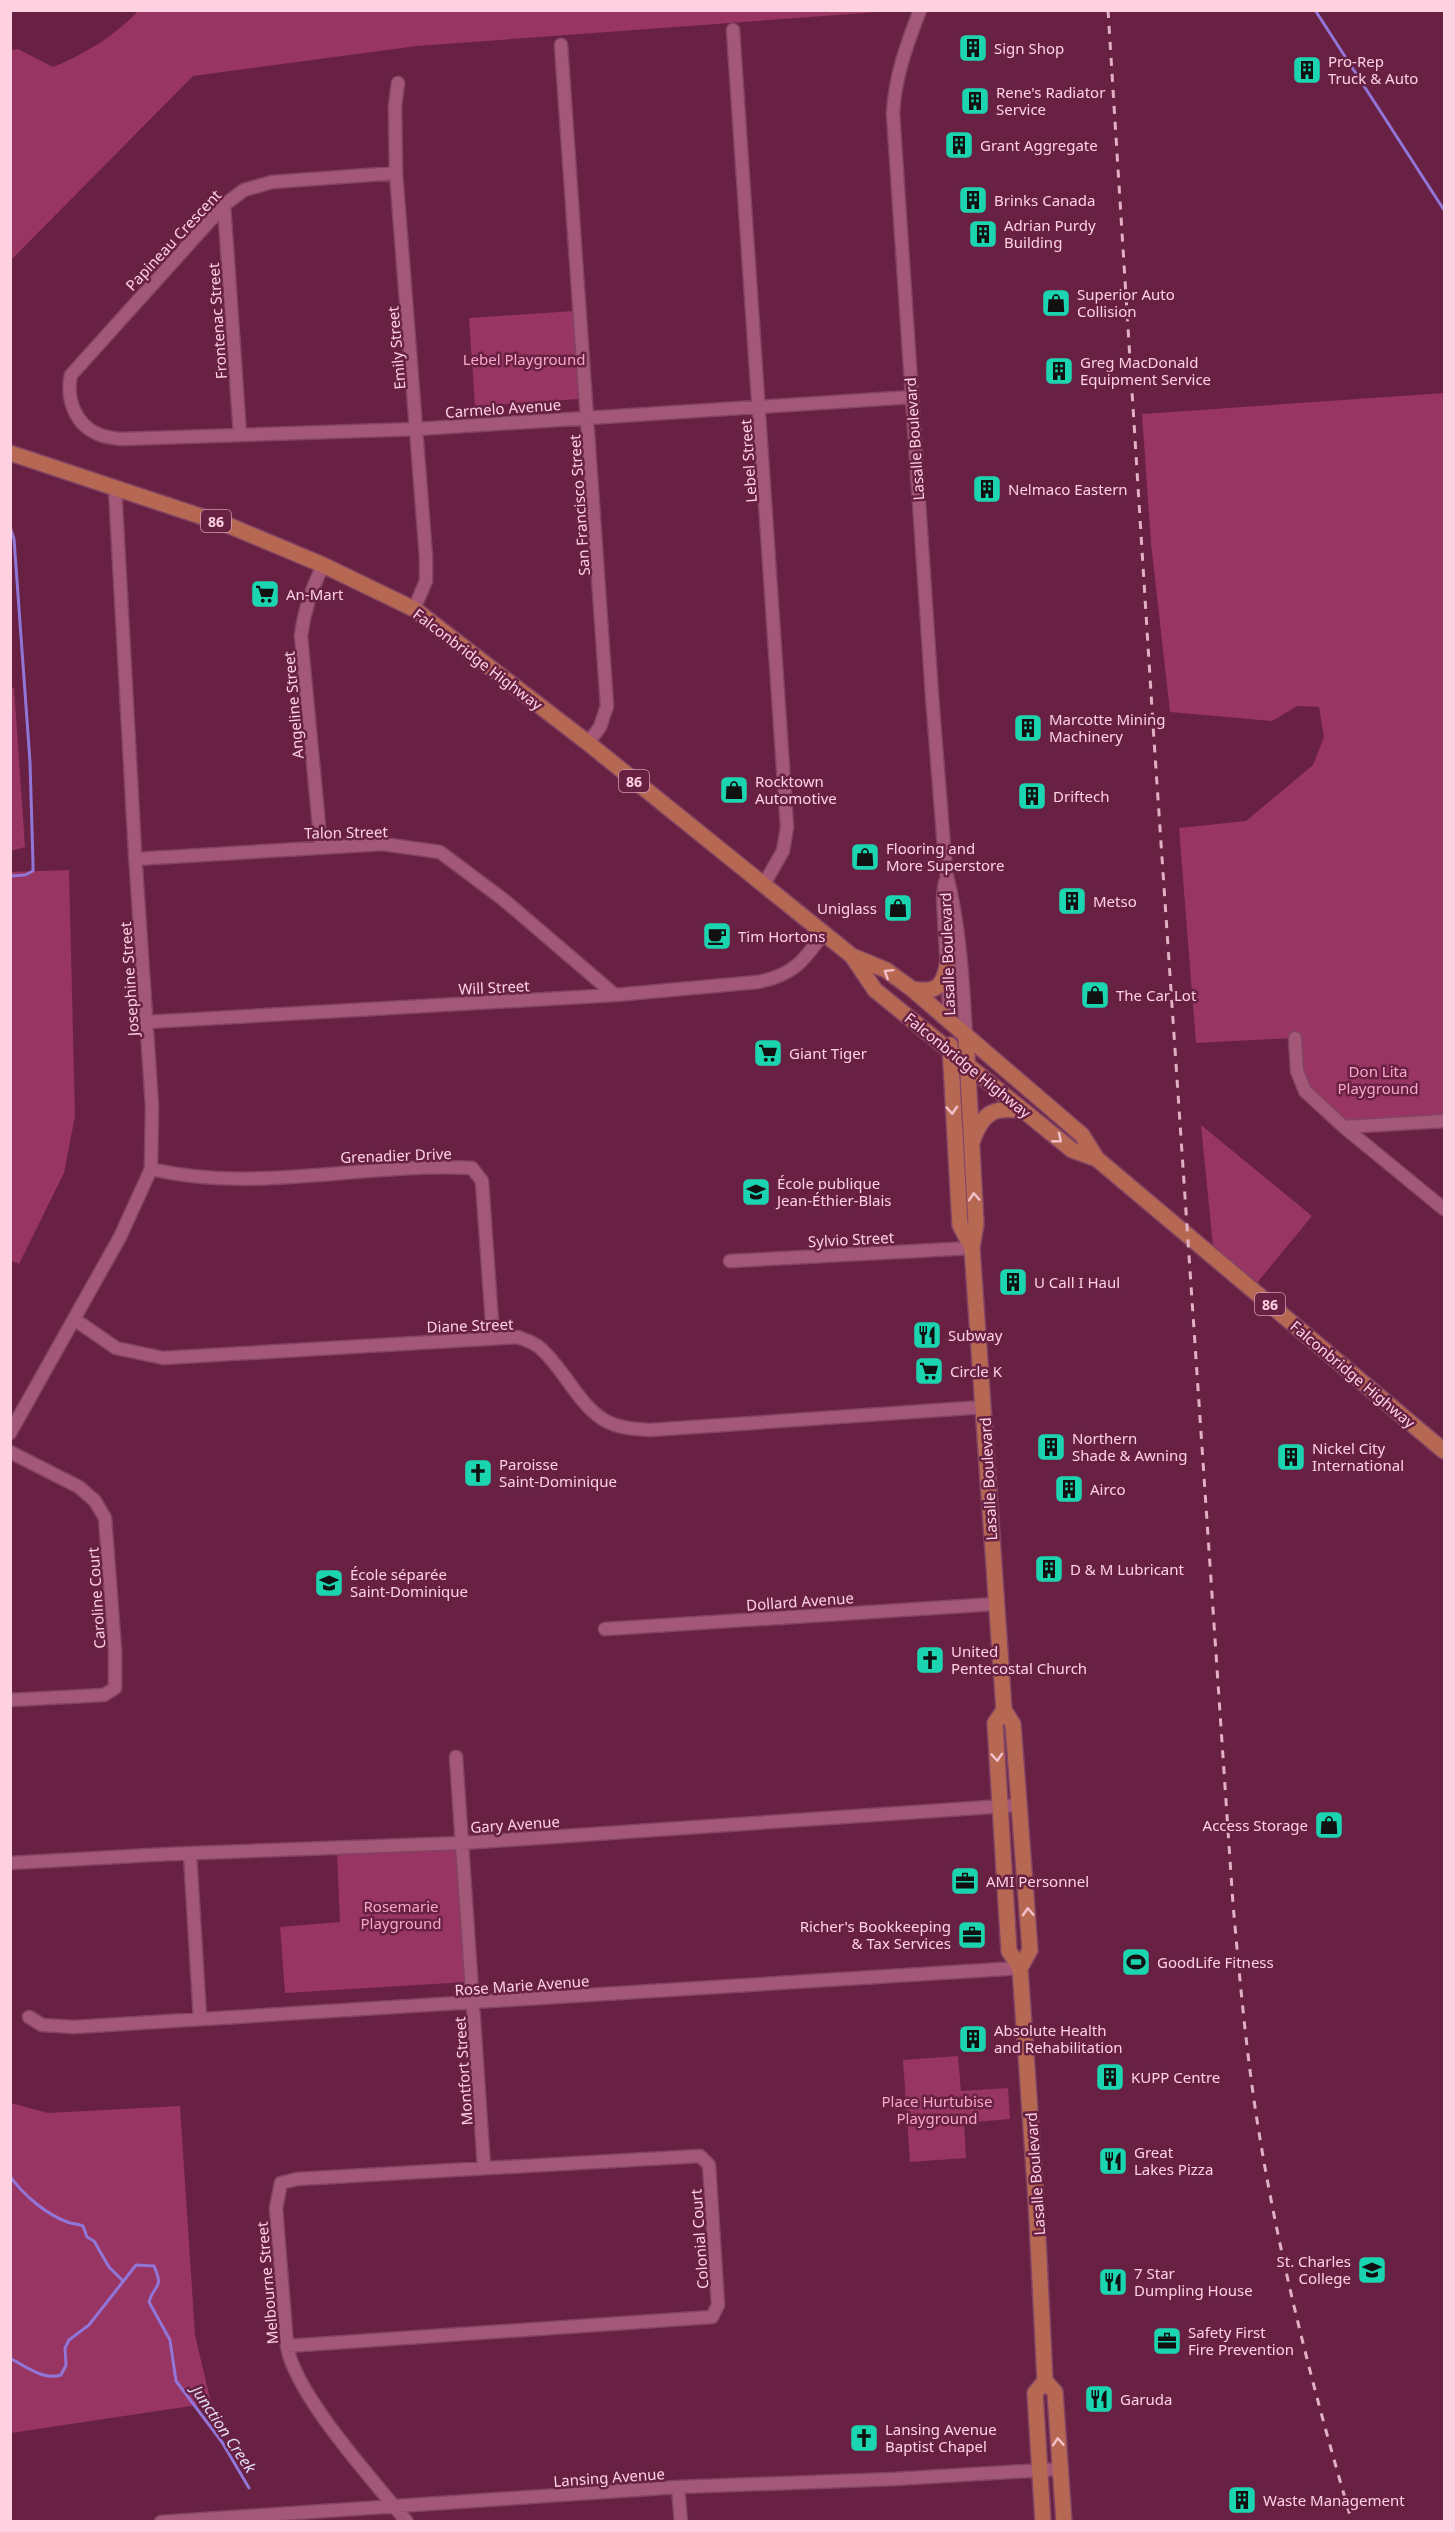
<svg xmlns="http://www.w3.org/2000/svg" width="1455" height="2532" font-family="'Noto Sans',sans-serif">
<style>
.green{fill:#983563}
.lines{fill:none;stroke-linecap:round;stroke-linejoin:round}
.stream{stroke:#9176d8;stroke-width:3}
.minor-casing{stroke:#834464;stroke-width:15}
.major-casing{stroke:#834464;stroke-width:18}
.minor{stroke:#a45878;stroke-width:12}
.major{stroke:#b76852;stroke-width:15}
.rail{stroke:#e2b0c3;stroke-width:3;stroke-dasharray:8 8;stroke-linecap:butt}
.oneway{stroke:#f3c1cc}
.labels{text-anchor:middle;dominant-baseline:central;stroke-width:5;stroke-linejoin:round;paint-order:stroke}
.shield{fill:#682143;stroke:#d19cb2;stroke-width:1.5}
.shield-label{font-size:14px;font-weight:bold;fill:#fed1e1}
.poi-label{font-size:15px;fill:#fed1e1;stroke:#682143;text-anchor:start}
.street-label{font-size:15px;fill:#fed1e1;stroke:#682143}
.park-label{font-size:15px;fill:#f9a6c7;stroke:#682143}
.water-label{font-size:16px;font-style:italic;fill:#dfdaf4;stroke:#682143}
</style>
<rect width="100%" height="100%" fill="#682143"/>
<path class="green" d="M 139,10 L 892,10 L 892,11 L 417,46 L 193,76 L 11,260 L 11,50 L 18,49 L 53,67 C 85,54 115,36 139,10 Z
M 573,311 L 579,399 L 475,406 L 469,318 Z
M 1444,393 L 1444,1122 L 1343,1127 L 1304,1091 L 1294,1038 L 1196,1043 L 1179,828 L 1246,821 L 1313,765 L 1324,737 L 1319,707 L 1297,706 L 1272,721 L 1170,712 L 1151,543 L 1142,414 Z
M 11,688 L 14,688 L 25,847 L 11,851 Z
M 69,870 L 75,1116 L 64,1173 L 19,1264 L 10,1260 L 11,872 Z
M 1201,1125 L 1312,1216 L 1252,1289 L 1214,1256 Z
M 454,1848 L 458,1854 L 467,1982 L 285,1993 L 280,1927 L 340,1922 L 337,1853 Z
M 958,2056 L 961,2091 L 1008,2088 L 1010,2119 L 964,2123 L 966,2158 L 910,2162 L 903,2060 Z
M 11,2103 L 48,2113 L 180,2106 L 195,2335 L 211,2403 L 11,2433 Z"/>
<g class="lines">
<path class="stream" d="M 1315,10 L 1444,210
M 10,527 L 14,539 L 30,762 L 33,863 L 33,871 L 25,875 L 10,876
M 10,2176 C 23,2195 48,2216 70,2223 C 75,2224 79,2224 83,2226 L 87,2237 L 94,2241 L 109,2267 L 123,2281
M 10,2358 C 24,2366 45,2381 61,2375 L 66,2365 L 65,2348 L 69,2340 L 89,2325 L 136,2265 L 154,2266 C 165,2290 153,2284 149,2302 L 170,2340 L 176,2381 L 222,2442 L 249,2488"/>
<g class="minor-casing">
<path id="minor" d="M 920,10 C 907,44 895,76 893,113 L 932,696 L 946,872 C 960,926 963,982 966,1037
M 733,30 L 787,827 L 783,851 L 764,884
M 561,45 L 607,706 L 600,727 L 588,743
M 398,83 L 395,106 L 396,173 L 426,557 L 426,581 L 414,609
M 396,173 L 272,182 L 244,190 L 224,205 L 71,375 C 66,397 74,424 98,434 C 104,437 114,438 121,439 L 417,429 L 912,397
M 224,205 L 240,435
M 321,847 L 301,636 C 304,610 312,589 323,565
M 135,859 L 383,844 L 440,852 L 504,900 L 615,995
M 945,882 L 943,897 L 950,1023
M 147,1022 L 615,995 L 758,982 C 793,975 803,962 823,934
M 1295,1038 L 1297,1071 L 1305,1091 L 1344,1127 L 1444,1209
M 1344,1127 L 1444,1121
M 151,1169 C 256,1194 365,1162 472,1168 L 482,1181 L 493,1337
M 730,1261 L 972,1248
M 74,1319 L 116,1348 L 163,1358 L 518,1337 C 525,1340 533,1342 539,1347 C 564,1368 576,1402 604,1420 C 618,1428 634,1429 650,1430 L 984,1407
M 10,1433 L 120,1237 L 151,1169 L 152,1106 L 135,853 L 115,488
M 10,1452 L 79,1487 L 95,1501 L 105,1518 L 115,1650 L 115,1688 L 104,1695 L 10,1700
M 605,1629 L 996,1604
M 456,1757 L 484,2167
M 190,1854 L 200,2018
M 10,1863 L 169,1854 L 462,1843 L 1020,1805
M 29,2017 L 42,2025 L 74,2027 L 1020,1968
M 287,2346 L 712,2317 L 718,2305 L 709,2165 L 700,2156 L 297,2179 L 281,2183 L 276,2208 L 287,2346 C 295,2395 374,2481 407,2522
M 678,2487 L 681,2522
M 161,2522 L 678,2487 L 894,2479 L 1060,2469"/>
</g>
<g class="major-casing">
<path id="major" d="M 10,453 L 230,526 L 323,565 L 414,609 L 588,743 L 852,956 L 886,970 L 912,989 L 1082,1135 L 1097,1159 L 1444,1451
M 852,956 L 875,990 L 1072,1150 L 1097,1159
M 912,989 C 938,994 944,985 948,961
M 966,1037 L 976,1224 L 972,1248 L 1004,1710 L 1013,1724 L 1030,1950 L 1020,1968
M 950,1045 L 960,1225 L 972,1248
M 972,1142 C 982,1113 993,1106 1023,1111
M 1004,1710 L 995,1723 L 1009,1951 L 1020,1968 L 1036,2199 L 1045,2381 L 1055,2392 L 1064,2522
M 1043,2522 L 1035,2393 L 1045,2381"/>
</g>
<use href="#minor" class="minor"/>
<use href="#major" class="major"/>
<path class="rail" d="M 1108,10 L 1153,725 L 1233,1904 C 1239,1971 1245,2039 1255,2107 C 1276,2247 1312,2386 1352,2522"/>
</g>
<defs><path id="oneway-chevron" d="M-2-3.5L2.5 0L-2 3.5" fill="none" stroke-width="1.6" stroke-linecap="round" stroke-linejoin="round" transform="scale(1.5)"/></defs>
<g class="oneway">
<use href="#oneway-chevron" transform="translate(888 973) rotate(-148)"/>
<use href="#oneway-chevron" transform="translate(952 1110) rotate(86)"/>
<use href="#oneway-chevron" transform="translate(1058 1139) rotate(39)"/>
<use href="#oneway-chevron" transform="translate(974 1197) rotate(-94)"/>
<use href="#oneway-chevron" transform="translate(997 1757) rotate(86)"/>
<use href="#oneway-chevron" transform="translate(1028 1912) rotate(-93)"/>
<use href="#oneway-chevron" transform="translate(1058 2442) rotate(-94)"/>
</g>
<defs>
<g id="building-square" transform="scale(1.5)"><rect x="-9" y="-9" width="18" height="18" rx="4" fill="#1bd5b1" stroke="#682143"/><path d="M-4-6H4V6H1V3H-1V6H-4ZM-2.5-4.3h1.7v1.8h-1.7ZM.8-4.3h1.7v1.8H.8ZM-2.5-1h1.7V.8h-1.7ZM.8-1h1.7V.8H.8Z" fill="#111"/></g>
<g id="shop-square" transform="scale(1.5)"><rect x="-9" y="-9" width="18" height="18" rx="4" fill="#1bd5b1" stroke="#682143"/><path d="M-5-2.5h2.3a2.7 3.5 0 0 1 5.4 0H5L5.5 6h-11ZM-1.5-2.5h3a1.5 2.3 0 0 0-3 0Z" fill="#111"/></g>
<g id="supermarket-square" transform="scale(1.5)"><rect x="-9" y="-9" width="18" height="18" rx="4" fill="#1bd5b1" stroke="#682143"/><path d="M-6-5.5h2.5l.6 2H6L4.5 2H-2.5L-4.4-4H-6ZM-1.5 3.2a1.3 1.3 0 1 0 .1 0ZM3 3.2a1.3 1.3 0 1 0 .1 0Z" fill="#111"/></g>
<g id="cafe-square" transform="scale(1.5)"><rect x="-9" y="-9" width="18" height="18" rx="4" fill="#1bd5b1" stroke="#682143"/><path d="M-5.5-4.5H6V0H3Q3 3.5 0 3.5H-2.5Q-5.5 3.5-5.5 0ZM3-3.2v2h1.7v-2ZM-6 4.5H4V6H-6Z" fill="#111"/></g>
<g id="school-square" transform="scale(1.5)"><rect x="-9" y="-9" width="18" height="18" rx="4" fill="#1bd5b1" stroke="#682143"/><path d="M0-5L7-2L0 1L-7-2ZM-4 1L0 2.5L4 1V4Q0 6-4 4Z" fill="#111"/></g>
<g id="restaurant-square" transform="scale(1.5)"><rect x="-9" y="-9" width="18" height="18" rx="4" fill="#1bd5b1" stroke="#682143"/><path d="M-5-6h1v4h1v-4h1v4h1v-4h1v5L-1.5 .5V6h-2V.5L-5-1ZM5-6V6H3V1.5H1.5Q1.5-4 5-6Z" fill="#111"/></g>
<g id="church-square" transform="scale(1.5)"><rect x="-9" y="-9" width="18" height="18" rx="4" fill="#1bd5b1" stroke="#682143"/><path d="M-1.2-6h2.4v3.5h3.3v2.4h-3.3V6h-2.4V-.1h-3.3v-2.4h3.3Z" fill="#111"/></g>
<g id="office-square" transform="scale(1.5)"><rect x="-9" y="-9" width="18" height="18" rx="4" fill="#1bd5b1" stroke="#682143"/><path d="M-6-3h4V-5.5h4V-3h4V5H-6ZM-1-4.5V-3h2v-1.5ZM-6 0V1H6V0Z" fill="#111"/></g>
<g id="stadium-square" transform="scale(1.5)"><rect x="-9" y="-9" width="18" height="18" rx="4" fill="#1bd5b1" stroke="#682143"/><path d="M0-5a6.5 5 0 1 0 0 10a6.5 5 0 1 0 0-10ZM-3.5-1.8h7v3.6h-7Z" fill="#111"/></g>
</defs>
<g fill-rule="evenodd">
<use href="#building-square" x="973" y="48"/>
<use href="#building-square" x="1307" y="70"/>
<use href="#building-square" x="975" y="101"/>
<use href="#building-square" x="959" y="145"/>
<use href="#building-square" x="973" y="200"/>
<use href="#building-square" x="983" y="234"/>
<use href="#shop-square" x="1056" y="303"/>
<use href="#building-square" x="1059" y="371"/>
<use href="#building-square" x="987" y="489"/>
<use href="#supermarket-square" x="265" y="594"/>
<use href="#building-square" x="1028" y="728"/>
<use href="#shop-square" x="734" y="790"/>
<use href="#building-square" x="1032" y="796"/>
<use href="#shop-square" x="865" y="857"/>
<use href="#building-square" x="1072" y="901"/>
<use href="#shop-square" x="898" y="908"/>
<use href="#cafe-square" x="717" y="936"/>
<use href="#shop-square" x="1095" y="995"/>
<use href="#supermarket-square" x="768" y="1053"/>
<use href="#school-square" x="756" y="1192"/>
<use href="#building-square" x="1013" y="1282"/>
<use href="#restaurant-square" x="927" y="1335"/>
<use href="#supermarket-square" x="929" y="1371"/>
<use href="#building-square" x="1051" y="1447"/>
<use href="#building-square" x="1291" y="1457"/>
<use href="#church-square" x="478" y="1473"/>
<use href="#building-square" x="1069" y="1489"/>
<use href="#building-square" x="1049" y="1569"/>
<use href="#school-square" x="329" y="1583"/>
<use href="#church-square" x="930" y="1660"/>
<use href="#shop-square" x="1329" y="1825"/>
<use href="#office-square" x="965" y="1881"/>
<use href="#office-square" x="972" y="1935"/>
<use href="#stadium-square" x="1136" y="1962"/>
<use href="#building-square" x="973" y="2039"/>
<use href="#building-square" x="1110" y="2077"/>
<use href="#restaurant-square" x="1113" y="2161"/>
<use href="#school-square" x="1372" y="2270"/>
<use href="#restaurant-square" x="1113" y="2282"/>
<use href="#office-square" x="1167" y="2341"/>
<use href="#restaurant-square" x="1099" y="2399"/>
<use href="#church-square" x="864" y="2438"/>
<use href="#building-square" x="1242" y="2500"/>
</g>
<g class="labels">
<g class="shield">
<rect x="201" y="510" width="30" height="22" rx="4.5"/>
<rect x="619" y="770" width="30" height="22" rx="4.5"/>
<rect x="1255" y="1293" width="30" height="22" rx="4.5"/>
</g>
<g class="shield-label">
<text x="216" y="521">86</text>
<text x="634" y="781">86</text>
<text x="1270" y="1304">86</text>
</g>
<g class="poi-label">
<text x="994" y="48">Sign Shop</text>
<text x="1328" y="61">Pro-Rep<tspan x="1328" dy="17">Truck &amp; Auto</tspan></text>
<text x="996" y="92">Rene's Radiator<tspan x="996" dy="17">Service</tspan></text>
<text x="980" y="145">Grant Aggregate</text>
<text x="994" y="200">Brinks Canada</text>
<text x="1004" y="225">Adrian Purdy<tspan x="1004" dy="17">Building</tspan></text>
<text x="1077" y="294">Superior Auto<tspan x="1077" dy="17">Collision</tspan></text>
<text x="1080" y="362">Greg MacDonald<tspan x="1080" dy="17">Equipment Service</tspan></text>
<text x="1008" y="489">Nelmaco Eastern</text>
<text x="286" y="594">An-Mart</text>
<text x="1049" y="719">Marcotte Mining<tspan x="1049" dy="17">Machinery</tspan></text>
<text x="755" y="781">Rocktown<tspan x="755" dy="17">Automotive</tspan></text>
<text x="1053" y="796">Driftech</text>
<text x="886" y="848">Flooring and<tspan x="886" dy="17">More Superstore</tspan></text>
<text x="1093" y="901">Metso</text>
<text x="877" y="908" text-anchor="end">Uniglass</text>
<text x="738" y="936">Tim Hortons</text>
<text x="1116" y="995">The Car Lot</text>
<text x="789" y="1053">Giant Tiger</text>
<text x="777" y="1183">École publique<tspan x="777" dy="17">Jean-Éthier-Blais</tspan></text>
<text x="1034" y="1282">U Call I Haul</text>
<text x="948" y="1335">Subway</text>
<text x="950" y="1371">Circle K</text>
<text x="1072" y="1438">Northern<tspan x="1072" dy="17">Shade &amp; Awning</tspan></text>
<text x="1312" y="1448">Nickel City<tspan x="1312" dy="17">International</tspan></text>
<text x="499" y="1464">Paroisse<tspan x="499" dy="17">Saint-Dominique</tspan></text>
<text x="1090" y="1489">Airco</text>
<text x="1070" y="1569">D &amp; M Lubricant</text>
<text x="350" y="1574">École séparée<tspan x="350" dy="17">Saint-Dominique</tspan></text>
<text x="951" y="1651">United<tspan x="951" dy="17">Pentecostal Church</tspan></text>
<text x="1308" y="1825" text-anchor="end">Access Storage</text>
<text x="986" y="1881">AMI Personnel</text>
<text x="951" y="1926" text-anchor="end">Richer's Bookkeeping<tspan x="951" dy="17">&amp; Tax Services</tspan></text>
<text x="1157" y="1962">GoodLife Fitness</text>
<text x="994" y="2030">Absolute Health<tspan x="994" dy="17">and Rehabilitation</tspan></text>
<text x="1131" y="2077">KUPP Centre</text>
<text x="1134" y="2152">Great<tspan x="1134" dy="17">Lakes Pizza</tspan></text>
<text x="1351" y="2261" text-anchor="end">St. Charles<tspan x="1351" dy="17">College</tspan></text>
<text x="1134" y="2273">7 Star<tspan x="1134" dy="17">Dumpling House</tspan></text>
<text x="1188" y="2332">Safety First<tspan x="1188" dy="17">Fire Prevention</tspan></text>
<text x="1120" y="2399">Garuda</text>
<text x="885" y="2429">Lansing Avenue<tspan x="885" dy="17">Baptist Chapel</tspan></text>
<text x="1263" y="2500">Waste Management</text>
</g>
<g class="street-label">
<text transform="translate(173 240) rotate(-47)">Papineau Crescent</text>
<text transform="translate(217 321) rotate(-94)">Frontenac Street</text>
<text transform="translate(396 348) rotate(-95)">Emily Street</text>
<text transform="translate(503 408) rotate(-4)">Carmelo Avenue</text>
<text transform="translate(914 439) rotate(-94)">Lasalle Boulevard</text>
<text transform="translate(748 461) rotate(-94)">Lebel Street</text>
<text transform="translate(579 505) rotate(-94)">San Francisco Street</text>
<text transform="translate(478 659) rotate(37)">Falconbridge Highway</text>
<text transform="translate(293 705) rotate(-95)">Angeline Street</text>
<text transform="translate(346 832) rotate(-1)">Talon Street</text>
<text transform="translate(947 954) rotate(-92)">Lasalle Boulevard</text>
<text transform="translate(129 979) rotate(-94)">Josephine Street</text>
<text transform="translate(494 987) rotate(-3)">Will Street</text>
<text transform="translate(968 1065) rotate(39)">Falconbridge Highway</text>
<text transform="translate(396 1155) rotate(-2)">Grenadier Drive</text>
<text transform="translate(851 1239) rotate(-3)">Sylvio Street</text>
<text transform="translate(470 1325) rotate(-2)">Diane Street</text>
<text transform="translate(1353 1374) rotate(40)">Falconbridge Highway</text>
<text transform="translate(988 1479) rotate(-93)">Lasalle Boulevard</text>
<text transform="translate(96 1598) rotate(-94)">Caroline Court</text>
<text transform="translate(800 1601) rotate(-4)">Dollard Avenue</text>
<text transform="translate(515 1824) rotate(-4)">Gary Avenue</text>
<text transform="translate(522 1985) rotate(-4)">Rose Marie Avenue</text>
<text transform="translate(463 2071) rotate(-94)">Montfort Street</text>
<text transform="translate(1035 2174) rotate(-94)">Lasalle Boulevard</text>
<text transform="translate(699 2239) rotate(-94)">Colonial Court</text>
<text transform="translate(267 2283) rotate(-95)">Melbourne Street</text>
<text transform="translate(609 2477) rotate(-4)">Lansing Avenue</text>
</g>
<g class="park-label">
<text x="524" y="359">Lebel Playground</text>
<text x="1378" y="1071">Don Lita<tspan x="1378" dy="17">Playground</tspan></text>
<text x="401" y="1906">Rosemarie<tspan x="401" dy="17">Playground</tspan></text>
<text x="937" y="2101">Place Hurtubise<tspan x="937" dy="17">Playground</tspan></text>
</g>
<g class="water-label">
<text transform="translate(224 2429) rotate(56)">Junction Creek</text>
</g>
</g>
<rect width="1455" height="2532" fill="none" stroke="#fed1e1" stroke-width="24"/>
</svg>
